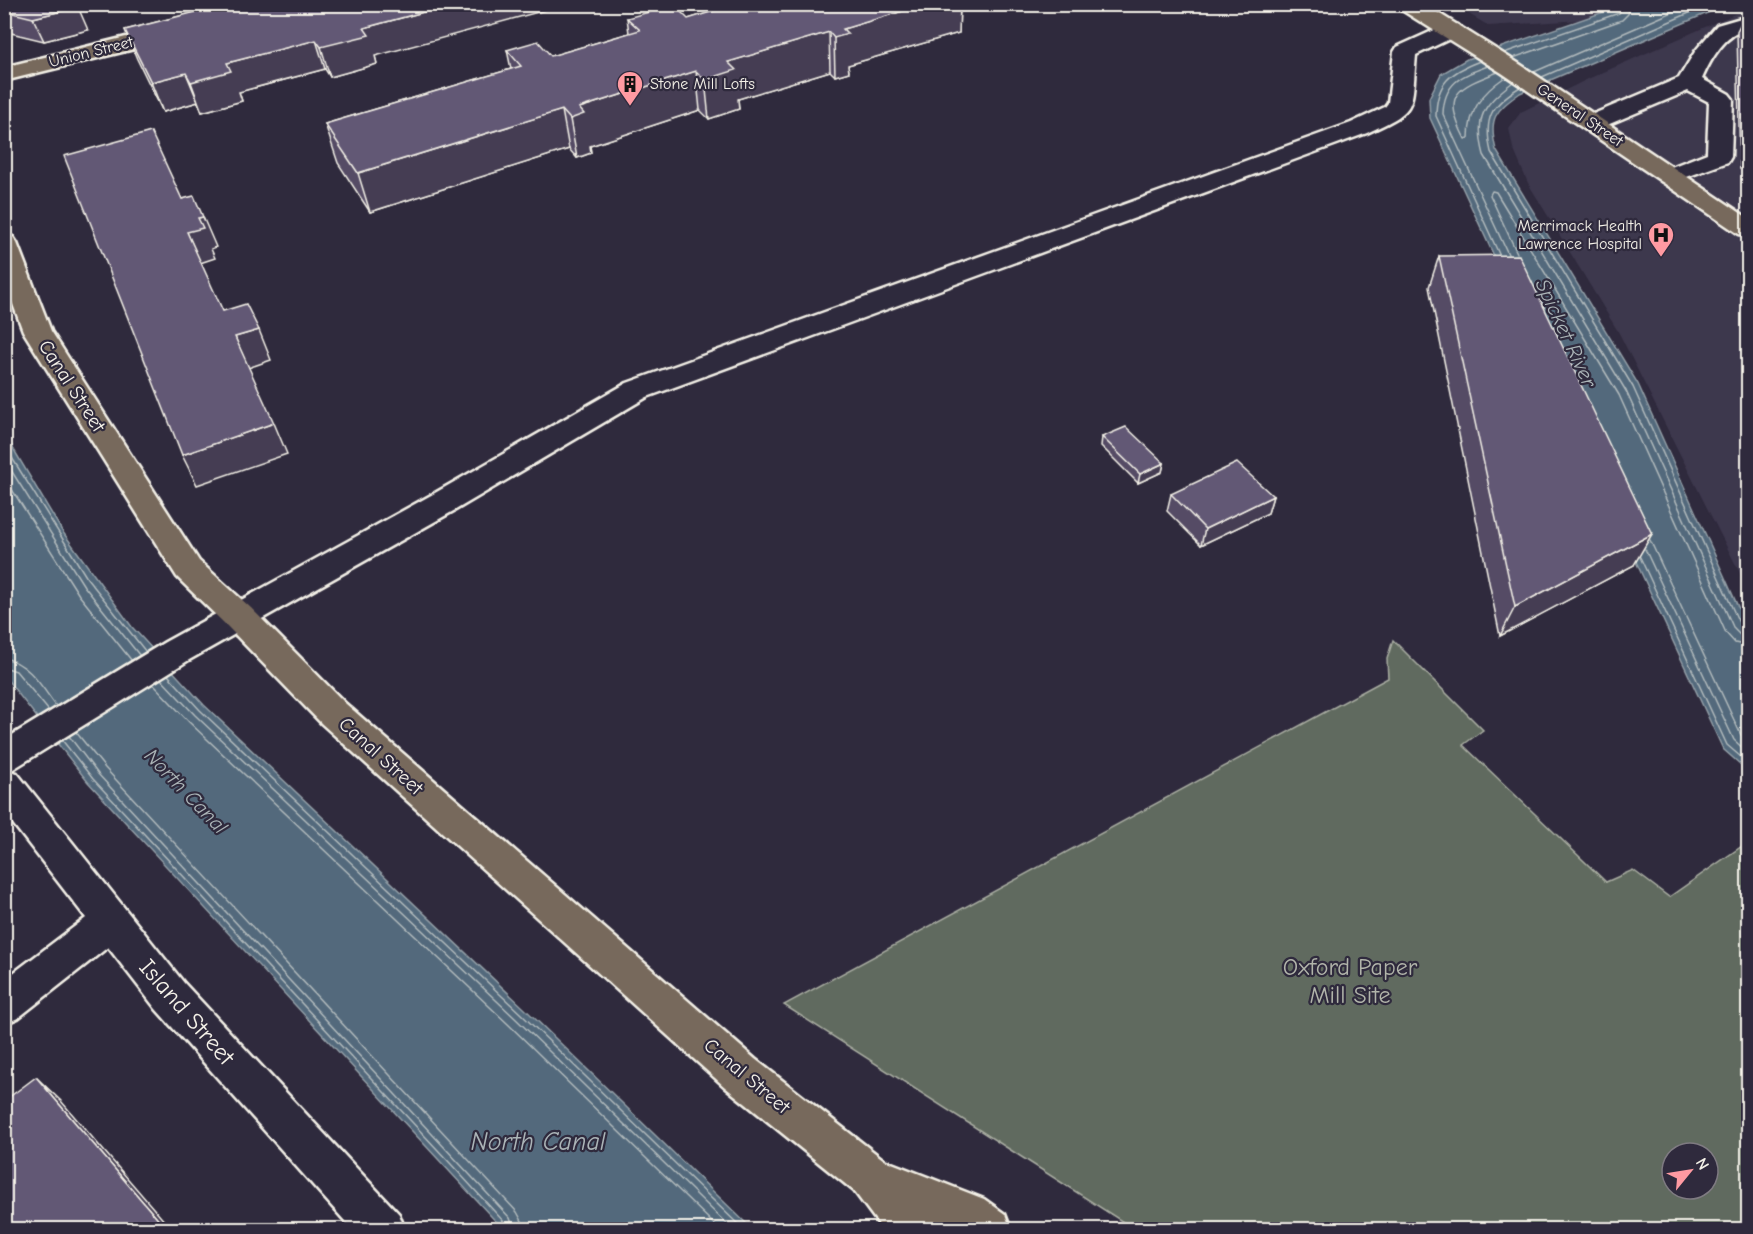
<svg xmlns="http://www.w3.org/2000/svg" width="1753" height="1234" font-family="'Comic Neue',sans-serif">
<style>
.built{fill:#3e384e}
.green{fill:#606a5e;stroke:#aaaea3;stroke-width:1.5;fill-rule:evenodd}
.water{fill:#52697c;stroke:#939fa7;stroke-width:1.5}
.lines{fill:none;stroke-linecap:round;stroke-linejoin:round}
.shore{stroke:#b3bbbd;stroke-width:1.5}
.minor-casing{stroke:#f4f1e8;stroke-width:5}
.major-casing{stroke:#f4f1e8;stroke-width:5}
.minor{fill:#2f2a3d;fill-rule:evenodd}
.major{fill:#77695c;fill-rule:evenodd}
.wall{fill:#544c65;stroke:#f4f1e8;stroke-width:1.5}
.shaded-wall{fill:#453e52;stroke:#f4f1e8;stroke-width:1.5}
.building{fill:#625875;stroke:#f4f1e8;stroke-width:1.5}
.labels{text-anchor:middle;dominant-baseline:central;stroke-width:4.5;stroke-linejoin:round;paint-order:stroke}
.far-street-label{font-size:16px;fill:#f4f1e8;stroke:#2f2a3d}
.far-poi-label{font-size:16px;fill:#f4f1e8;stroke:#2f2a3d;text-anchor:start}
.street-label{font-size:20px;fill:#f4f1e8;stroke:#2f2a3d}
.water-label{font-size:21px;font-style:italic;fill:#abb4b7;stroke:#2f2a3d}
.near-park-label{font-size:24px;fill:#b1b4aa;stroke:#2f2a3d}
.near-street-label{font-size:24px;fill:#f4f1e8;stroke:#2f2a3d}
.near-water-label{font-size:26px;font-style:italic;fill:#abb4b7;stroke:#2f2a3d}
</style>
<rect width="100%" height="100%" fill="#2f2a3d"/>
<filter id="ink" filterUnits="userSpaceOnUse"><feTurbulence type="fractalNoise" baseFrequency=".0167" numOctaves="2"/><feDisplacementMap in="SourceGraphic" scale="12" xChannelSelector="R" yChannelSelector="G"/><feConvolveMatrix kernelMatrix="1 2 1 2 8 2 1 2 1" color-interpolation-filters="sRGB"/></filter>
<g filter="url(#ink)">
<path class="built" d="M 1454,5 L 1625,5 L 1580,20 L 1489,26 Z
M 1748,8 L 1748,589 L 1619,333 L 1528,183 L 1513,148 L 1509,128 L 1521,112 L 1588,79 Z"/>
<path class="green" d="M 1393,640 L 1483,730 L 1463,745 L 1606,882 L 1633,870 L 1669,897 L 1748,842 L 1748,1229 L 1134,1229 L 784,1005 L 1388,678 L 1387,659 ZM 1672,1153 L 1708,1153 L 1708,1189 L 1672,1189 Z"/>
<path class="water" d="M 1624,5 L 1726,5 L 1520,93 C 1495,111 1488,118 1496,150 L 1638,384 L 1748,629 L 1748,771 L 1723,749 L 1430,118 L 1429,98 L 1441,74 L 1467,59 Z
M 4,433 L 62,531 L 132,627 L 204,705 L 524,1008 L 752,1229 L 503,1229 L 88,782 L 5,677 Z"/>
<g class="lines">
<path class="shore" d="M 1504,53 L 1619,13 L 1623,4
M 1513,58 L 1622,20 L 1628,14 L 1631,4
M 1480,61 C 1450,72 1436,83 1436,116 L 1499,254
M 1488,66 C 1461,76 1444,82 1443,114 L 1508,254
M 1498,72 C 1456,88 1442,94 1465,139 L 1469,138 C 1469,109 1482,93 1505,77
M 1534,72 L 1691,4
M 1542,77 L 1710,4
M 1513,82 C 1483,105 1474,117 1484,155 L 1626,391 L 1734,629 L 1740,635 L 1748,637
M 1520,87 C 1491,105 1483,118 1491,152 L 1633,387 L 1740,625 L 1748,630
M 1517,253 L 1490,195 L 1492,191 L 1496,192 L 1619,395 L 1726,633 L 1735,643 L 1748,646
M 4,445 L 87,578 L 146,652
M 4,459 L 84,586 L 140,656
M 4,477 L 79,595 L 132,661
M 1650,540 L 1741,735 L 1748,742
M 1645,549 L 1734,740 L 1748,753
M 1640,557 L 1727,745 L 1748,763
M 4,658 C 29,663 42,687 56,706
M 4,667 L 16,671 L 49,711
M 168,675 L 200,710 L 520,1013 L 744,1230
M 161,679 L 195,715 L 515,1018 L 733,1230
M 153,684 L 189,722 L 508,1024 L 720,1230
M 76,732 L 105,768 L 517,1212 L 522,1221 L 523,1230
M 69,736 L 98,774 L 510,1218 L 514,1230
M 62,740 L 93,779 L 450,1163 L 505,1223 L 507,1230"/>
<g class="minor-casing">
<path id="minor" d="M 1748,16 L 1748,29 C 1725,33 1711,59 1702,79 L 1729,94 L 1733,99 L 1731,157 L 1728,162 L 1670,183 L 1661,181 L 1658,176 L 1661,171 L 1707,153 L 1709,102 L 1688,91 L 1600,128 L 1592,130 L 1584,128 L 1580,123 L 1584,118 L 1679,78 L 1696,50 L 1717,25 Z
M 1450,23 L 1458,25 L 1461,30 L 1458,35 L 1416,55 C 1411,110 1419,109 1367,133 L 647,397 L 457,509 L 189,660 L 10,771 L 17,773 L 184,983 L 399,1214 L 405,1230 L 353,1230 L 156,1009 L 108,947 L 18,1018 L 4,1024 L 4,980 L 86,918 L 4,812 L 4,740 L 165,642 L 435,493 L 627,383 L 1351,123 L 1385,107 L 1388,103 L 1394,52 L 1397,47 Z"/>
</g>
<g class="major-casing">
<path id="major" d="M 1398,4 L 1424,4 L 1518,63 L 1748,218 L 1748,237 L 1739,234 L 1502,73 L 1400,9 Z
M 175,25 L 183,27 L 186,32 L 183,37 L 4,81 L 4,67 Z
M 4,235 L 13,237 L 17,243 L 51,331 L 199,561 L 251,608 L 346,704 L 755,1059 L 884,1160 L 984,1199 L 1005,1214 L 1011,1230 L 949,1230 L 930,1222 L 933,1230 L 883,1230 L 854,1191 L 725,1087 L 322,724 L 227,626 L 177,577 L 23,331 L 4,280 Z"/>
</g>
<use href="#minor" class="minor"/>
<use href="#major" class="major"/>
</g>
<path class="wall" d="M 4,4 L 88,30 L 44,41 L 11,33 L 4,30 Z
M 227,4 L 375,56 L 377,64 L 330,77 L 325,69 L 239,92 L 242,101 L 202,112 L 198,102 L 163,112 L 137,59 L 125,30 Z
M 737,4 L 960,4 L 959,33 L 848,65 L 849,72 L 835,76 L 830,71 L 738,99 L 739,109 L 709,119 L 700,110 L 590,146 L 591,153 L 577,158 L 569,149 L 370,212 L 338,163 L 325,124 L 511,69 L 507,50 L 551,56 L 629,33 L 627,18 L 688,19 Z
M 1749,7 L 1749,170 L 1740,169 L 1737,31 Z
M 1439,256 L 1634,565 L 1500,636 L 1429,287 Z
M 1102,437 L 1164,463 L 1162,472 L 1138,483 L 1101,446 Z
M 1171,494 L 1273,496 L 1268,513 L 1201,545 L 1167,511 Z"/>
<path class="shaded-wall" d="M 453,4 L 568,4 L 375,56 L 377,64 L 330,77 L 321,47 L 364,28 Z
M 926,4 L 960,4 L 959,33 L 848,65 L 849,72 L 835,76 L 834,38 L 843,29 Z
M 78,7 L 88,30 L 44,41 L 33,18 Z
M 829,32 L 830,71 L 738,99 L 739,109 L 709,119 L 705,80 L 728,62 Z
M 316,40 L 325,69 L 239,92 L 242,101 L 202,112 L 191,82 L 227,63 Z
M 696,71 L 700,110 L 590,146 L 591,153 L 577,158 L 570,119 L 579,108 Z
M 186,73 L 198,102 L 163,112 L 151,82 Z
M 562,110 L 569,149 L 370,212 L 358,173 Z
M 203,217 L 216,247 L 211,249 L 215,258 L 200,263 L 187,232 L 198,218 Z
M 259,330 L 271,360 L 248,368 L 235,337 Z
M 274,423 L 287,454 L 197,485 L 182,455 Z
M 1164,463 L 1162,472 L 1138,483 L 1140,474 Z
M 1273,496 L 1268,513 L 1201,545 L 1205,529 Z
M 1652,534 L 1634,565 L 1500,636 L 1515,607 Z
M 36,1077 L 61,1101 L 172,1230 L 167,1230 Z"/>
<path class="building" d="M 4,4 L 76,4 L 78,7 L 33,18 L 4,11 Z
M 227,4 L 453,4 L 364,28 L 369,35 L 321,47 L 316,40 L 227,63 L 231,71 L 191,82 L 186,73 L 151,82 L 125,30 Z
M 737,4 L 926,4 L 843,29 L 848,34 L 834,38 L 829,32 L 728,62 L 736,70 L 705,80 L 696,71 L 579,108 L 584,114 L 570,119 L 562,110 L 358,173 L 325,124 L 521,66 L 507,50 L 538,41 L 551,56 L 640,30 L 627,18 L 674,5 L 688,19 Z
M 151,132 L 182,199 L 194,196 L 203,217 L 198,218 L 203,228 L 187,232 L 223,311 L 246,304 L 259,330 L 235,337 L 274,423 L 182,455 L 64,156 Z
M 1519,255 L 1652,534 L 1515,607 L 1439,256 Z
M 1126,427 L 1164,463 L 1140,474 L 1102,437 Z
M 1237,463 L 1273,496 L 1205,529 L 1171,494 Z
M 36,1077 L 167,1230 L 4,1230 L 4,1101 Z"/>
</g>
<defs>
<g id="building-pin" transform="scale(1.35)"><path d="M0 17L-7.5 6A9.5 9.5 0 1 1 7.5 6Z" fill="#ff9aa2" stroke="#2f2a3d"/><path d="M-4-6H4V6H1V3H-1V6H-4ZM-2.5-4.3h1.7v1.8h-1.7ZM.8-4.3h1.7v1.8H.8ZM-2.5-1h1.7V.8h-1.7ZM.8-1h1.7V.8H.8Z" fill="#111"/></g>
<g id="hospital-pin" transform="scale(1.35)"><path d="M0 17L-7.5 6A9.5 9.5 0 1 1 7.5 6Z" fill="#ff9aa2" stroke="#2f2a3d"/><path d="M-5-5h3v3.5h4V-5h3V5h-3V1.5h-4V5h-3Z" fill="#111"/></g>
</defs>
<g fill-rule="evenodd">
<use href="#building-pin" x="630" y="84"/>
<use href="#hospital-pin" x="1661" y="235"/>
</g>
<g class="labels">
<g class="far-street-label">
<text transform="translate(91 52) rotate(-14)">Union Street</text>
<text transform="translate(1580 115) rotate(34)">General Street</text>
</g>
<g class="far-poi-label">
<text x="650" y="84">Stone Mill Lofts</text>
<text x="1642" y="226" text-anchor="end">Merrimack Health<tspan x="1642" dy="18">Lawrence Hospital</tspan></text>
</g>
<g class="street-label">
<text transform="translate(72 386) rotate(57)">Canal Street</text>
<text transform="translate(381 756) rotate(42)">Canal Street</text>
<text transform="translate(747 1076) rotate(40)">Canal Street</text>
</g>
<g class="water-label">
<text transform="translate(1566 333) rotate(65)">Spicket River</text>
<text transform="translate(186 791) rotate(46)">North Canal</text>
</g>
<g class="near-park-label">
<text x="1350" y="967">Oxford Paper<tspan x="1350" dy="28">Mill Site</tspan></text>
</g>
<g class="near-street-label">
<text transform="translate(187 1012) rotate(49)">Island Street</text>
</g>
<g class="near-water-label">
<text x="538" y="1142">North Canal</text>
</g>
</g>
<rect width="1753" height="1234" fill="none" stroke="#2f2a3d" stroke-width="24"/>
<rect x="12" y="12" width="1729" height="1210" fill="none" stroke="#f4f1e8" stroke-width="2" filter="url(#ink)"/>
<g transform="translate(1690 1171) rotate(60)"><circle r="28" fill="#2f2a3d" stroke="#7e7a81" stroke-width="1.5"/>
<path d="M0-4.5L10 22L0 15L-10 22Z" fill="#ff9aa2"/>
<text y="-9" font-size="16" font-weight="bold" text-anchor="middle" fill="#f4f1e8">N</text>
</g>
</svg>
